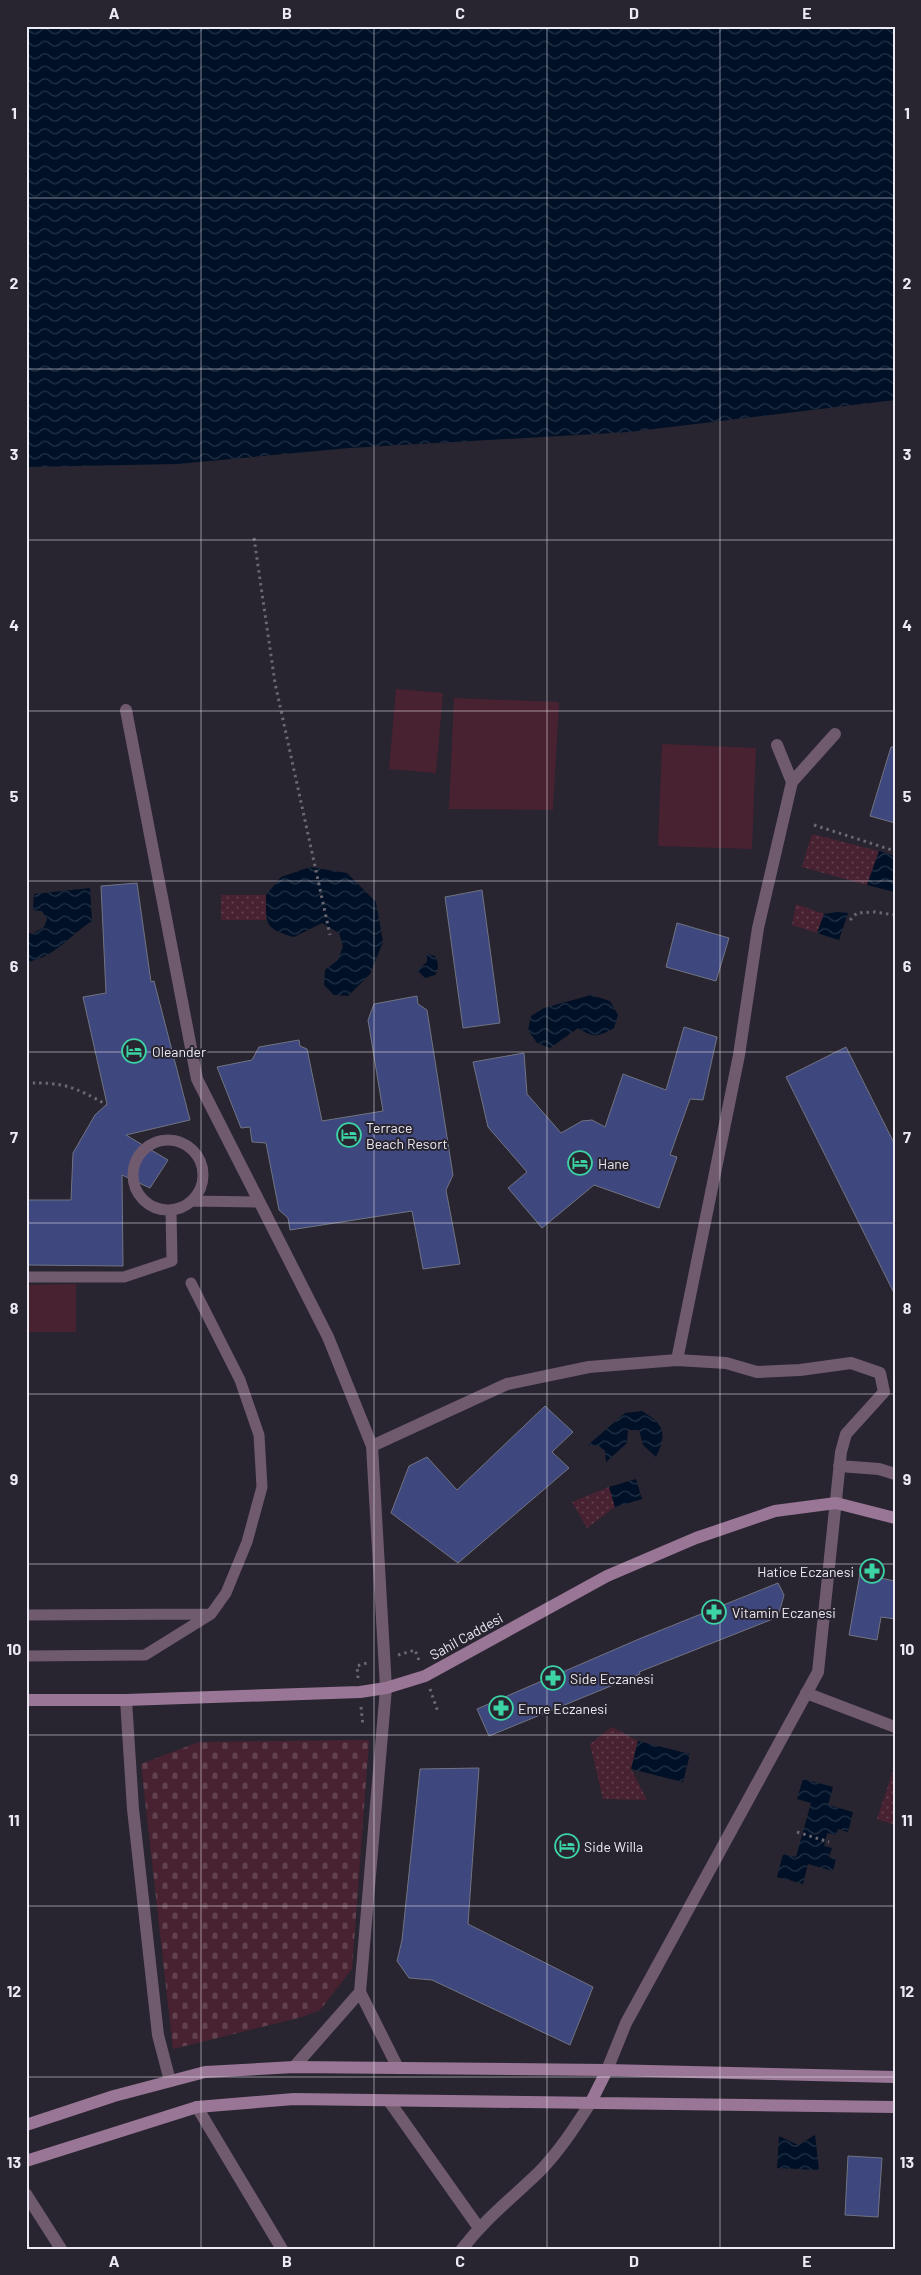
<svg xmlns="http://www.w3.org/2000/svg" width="921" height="2275" font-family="Barlow,sans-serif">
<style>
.grass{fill:#492232}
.cemetery{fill:url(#cemetery-stones)}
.park{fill:url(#park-dots)}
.water{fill:url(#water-waves)}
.building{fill:#3e477e;stroke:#717482}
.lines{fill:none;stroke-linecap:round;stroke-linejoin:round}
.path{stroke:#6b6772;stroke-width:3;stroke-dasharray:2.5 4;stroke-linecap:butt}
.lane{stroke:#705a6e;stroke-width:11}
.street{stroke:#705a6e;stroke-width:12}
.secondary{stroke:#997696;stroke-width:12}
.grid{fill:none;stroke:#eceaf2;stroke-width:1;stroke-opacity:0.55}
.labels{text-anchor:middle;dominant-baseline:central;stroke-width:4;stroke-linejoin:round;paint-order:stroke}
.poi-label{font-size:14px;fill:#eceaf2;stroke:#282430;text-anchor:start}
.street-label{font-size:14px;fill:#eceaf2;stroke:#282430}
.neatline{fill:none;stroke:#eceaf2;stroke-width:2}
.grid-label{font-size:16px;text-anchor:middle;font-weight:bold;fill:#eceaf2}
</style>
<defs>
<pattern id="cemetery-stones" width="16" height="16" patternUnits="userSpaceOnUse" patternTransform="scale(1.25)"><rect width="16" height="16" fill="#492232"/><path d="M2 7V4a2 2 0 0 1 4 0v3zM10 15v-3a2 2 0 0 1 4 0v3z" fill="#634250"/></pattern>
<pattern id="park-dots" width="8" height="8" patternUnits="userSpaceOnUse" patternTransform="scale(1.25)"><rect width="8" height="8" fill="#492232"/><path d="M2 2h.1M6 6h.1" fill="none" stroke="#634250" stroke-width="1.8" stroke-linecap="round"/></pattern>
<pattern id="water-waves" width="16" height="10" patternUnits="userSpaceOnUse" patternTransform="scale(1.25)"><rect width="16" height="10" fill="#001026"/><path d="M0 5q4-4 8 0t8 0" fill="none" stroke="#253346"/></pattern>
</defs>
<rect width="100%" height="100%" fill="#282430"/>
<path class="grass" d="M 396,689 L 443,693 L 436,773 L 389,769 Z
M 454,698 L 559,702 L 553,810 L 449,809 Z
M 662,744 L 756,748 L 752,849 L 658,846 Z
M 76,1284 L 76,1332 L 26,1332 L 26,1285 Z"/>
<path class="cemetery" d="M 369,1740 L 352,1969 L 320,2010 L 302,2017 L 173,2049 L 141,1764 L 199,1742 Z"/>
<path class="park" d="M 812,834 L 879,851 L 867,885 L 802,867 Z
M 221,895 L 266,895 L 266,920 L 221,920 Z
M 796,904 L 824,914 L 817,933 L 792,925 Z
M 609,1487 L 615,1507 L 587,1528 L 572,1502 Z
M 612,1727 L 638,1741 L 631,1769 L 647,1800 L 603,1799 L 590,1744 Z
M 894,1768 L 895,1768 L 895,1825 L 877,1819 Z"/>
<path class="water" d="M 26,26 L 895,26 L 895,400 L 629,432 L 349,448 L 177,464 L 26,467 Z
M 879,851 L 895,856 L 895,892 L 867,885 Z
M 310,867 L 347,873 L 376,902 L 383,942 L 370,974 L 348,996 L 334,995 L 324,985 L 325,970 L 338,960 L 343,946 L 339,933 L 322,923 L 294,937 C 264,929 266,924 266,895 L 281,877 Z
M 90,888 L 92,921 C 70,935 54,958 26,962 L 26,932 L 32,934 L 44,927 L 47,919 L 42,911 L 33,910 L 34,894 Z
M 837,912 L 848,913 L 839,940 L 817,933 L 824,914 Z
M 427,954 L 435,956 C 439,964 439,968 435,975 L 425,978 L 417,970 L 427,962 Z
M 591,995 L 610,1001 L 618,1015 L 614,1028 C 598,1037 594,1038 578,1028 L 550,1048 L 537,1043 L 528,1030 L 531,1016 L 544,1008 Z
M 642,1411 C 665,1425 667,1433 656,1457 L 643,1445 L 639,1430 L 628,1430 L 627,1443 L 606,1462 L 605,1451 L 599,1446 L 588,1445 L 625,1413 Z
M 636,1479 L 642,1499 L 615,1507 L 609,1487 Z
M 638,1741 L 690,1754 L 683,1782 L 631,1769 Z
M 803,1779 L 833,1787 L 828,1805 L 853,1812 L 848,1832 L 838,1829 L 836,1835 L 827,1833 L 824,1846 L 832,1848 L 829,1857 L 836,1859 L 833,1871 L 808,1864 L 803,1884 L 777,1877 L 783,1854 L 796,1857 L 811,1803 L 797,1799 Z
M 815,2135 L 819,2170 L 777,2168 L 779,2136 L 798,2145 Z"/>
<path class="building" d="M 891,747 L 895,747 L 895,823 L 870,816 Z
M 137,883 L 151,982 L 154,981 L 190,1120 L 126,1135 L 168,1160 L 150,1188 L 122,1175 L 123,1266 L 26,1265 L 26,1200 L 71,1200 L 73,1153 L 95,1115 L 107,1104 L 83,997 L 106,993 L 101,886 Z
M 482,890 L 500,1023 L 463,1028 L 445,897 Z
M 677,923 L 729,938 L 716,981 L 666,967 Z
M 417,996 L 418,1004 L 427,1010 L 453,1175 L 446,1190 L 460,1264 L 423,1269 L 412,1211 L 290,1230 L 288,1218 L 279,1210 L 266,1143 L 252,1142 L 250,1127 L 241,1128 L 217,1067 L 252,1060 L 259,1047 L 299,1040 L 300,1046 L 307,1049 L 322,1121 L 383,1111 L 368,1020 L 374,1004 Z
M 684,1027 L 717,1037 L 703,1100 L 690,1099 L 670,1155 L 677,1157 L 659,1208 L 594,1185 L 542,1228 L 508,1188 L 527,1172 L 488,1127 L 473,1062 L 524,1053 L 527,1094 L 561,1133 L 582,1121 L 592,1120 L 605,1127 L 623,1074 L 666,1090 Z
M 846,1047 L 895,1145 L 895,1295 L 786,1077 Z
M 545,1406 L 573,1432 L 552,1452 L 569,1468 L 458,1563 L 391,1513 L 409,1466 L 427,1457 L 457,1490 Z
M 860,1574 L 895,1581 L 895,1619 L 881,1617 L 877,1640 L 849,1635 Z
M 778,1583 L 784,1595 L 778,1617 L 639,1672 L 640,1674 L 489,1736 L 477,1709 L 639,1639 Z
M 479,1768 L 468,1924 L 593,1987 L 570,2045 L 432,1980 L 409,1978 L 397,1961 L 402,1940 L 420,1769 Z
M 848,2156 L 882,2158 L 878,2217 L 845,2215 Z"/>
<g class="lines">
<path class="path" d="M 254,538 L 275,683 L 330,935
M 814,825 L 895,851
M 850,920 L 857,913 L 875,912 L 895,915
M 26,1083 C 64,1082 75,1087 107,1105
M 398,1655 L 415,1650 L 420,1663
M 358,1678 L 357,1666 L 370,1662
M 430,1689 L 438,1712
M 361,1707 L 363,1726
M 797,1832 L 829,1842"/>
<path class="lane" d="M133 1175a35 35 0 1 1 70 0a35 35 0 1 1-70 0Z
M 193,1201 L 259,1202
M 26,1277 L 124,1277 L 172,1261 L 171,1211
M 26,1615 L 209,1614
M 26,1656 L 145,1655 L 211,1614 L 226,1593 L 247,1542 L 262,1487 L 259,1435 L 240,1380 L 191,1283"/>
<path class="street" d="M 126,710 L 197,1079 L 328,1337 L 372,1446 L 386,1688 L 360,1992 L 294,2067
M 792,782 L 835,734
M 677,1360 L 739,1055 L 758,928 L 792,782 L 777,745
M 372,1446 L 507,1384 L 589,1367 L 677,1360 L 726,1363 L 757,1372 L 800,1370 L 851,1363 L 880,1373 L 884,1392 L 846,1434 L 841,1452 L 818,1672 L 626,2023 L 607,2070
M 839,1466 L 879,1469 L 895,1474
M 806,1693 L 895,1727
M 126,1700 L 133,1809 L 158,2035 L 170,2081
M 360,1992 L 398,2068
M 389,2101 L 479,2228
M 197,2107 L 282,2249
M 26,2194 L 61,2249
M 462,2249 C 486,2218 511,2199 538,2173 C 559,2152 575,2127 591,2102"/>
<path class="secondary" d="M 26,1700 L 126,1700 L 360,1692 L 386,1688 L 425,1676 L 607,1576 L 696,1538 L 775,1511 L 836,1503 L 895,1518
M 591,2102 L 607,2070
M 26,2125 L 114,2096 L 205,2072 L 294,2067 L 607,2070 L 895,2077
M 26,2161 L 197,2107 L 294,2099 L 895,2107"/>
</g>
<path class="grid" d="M 201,26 L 201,2249M 374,26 L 374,2249M 547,26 L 547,2249M 720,26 L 720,2249M 26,198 L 895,198M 26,369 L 895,369M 26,540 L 895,540M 26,711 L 895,711M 26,881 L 895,881M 26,1052 L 895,1052M 26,1223 L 895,1223M 26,1394 L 895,1394M 26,1564 L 895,1564M 26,1735 L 895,1735M 26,1906 L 895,1906M 26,2077 L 895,2077"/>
<defs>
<g id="hotel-ring" transform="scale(1.25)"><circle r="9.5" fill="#282430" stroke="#3cd4a4" stroke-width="1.5"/><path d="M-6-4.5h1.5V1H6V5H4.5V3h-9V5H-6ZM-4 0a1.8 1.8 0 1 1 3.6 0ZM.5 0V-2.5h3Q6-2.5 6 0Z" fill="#3cd4a4"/></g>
<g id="pharmacy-ring" transform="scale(1.25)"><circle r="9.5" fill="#282430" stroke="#3cd4a4" stroke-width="1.5"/><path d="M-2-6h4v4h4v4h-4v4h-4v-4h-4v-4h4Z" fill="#3cd4a4"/></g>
</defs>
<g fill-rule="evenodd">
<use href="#hotel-ring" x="134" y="1051"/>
<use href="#hotel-ring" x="349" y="1135"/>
<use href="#hotel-ring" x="580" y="1163"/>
<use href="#pharmacy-ring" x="872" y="1571"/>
<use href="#pharmacy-ring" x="714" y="1612"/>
<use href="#pharmacy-ring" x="553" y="1678"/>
<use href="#pharmacy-ring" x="501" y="1708"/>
<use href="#hotel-ring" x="567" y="1846"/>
</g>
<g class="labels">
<g class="poi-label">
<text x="152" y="1051">Oleander</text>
<text x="366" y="1127">Terrace<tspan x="366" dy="16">Beach Resort</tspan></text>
<text x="598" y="1163">Hane</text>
<text x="854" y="1571" text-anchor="end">Hatice Eczanesi</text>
<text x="732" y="1612">Vitamin Eczanesi</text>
<text x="570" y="1678">Side Eczanesi</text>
<text x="518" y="1708">Emre Eczanesi</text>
<text x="584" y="1846">Side Willa</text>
</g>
<g class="street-label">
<text transform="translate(466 1636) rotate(-29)">Sahil Caddesi</text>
</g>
</g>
<rect width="921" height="2275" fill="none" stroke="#282430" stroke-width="55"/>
<rect x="28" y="28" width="866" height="2220" class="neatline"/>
<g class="grid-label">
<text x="114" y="19">A</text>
<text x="287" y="19">B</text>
<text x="460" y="19">C</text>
<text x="634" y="19">D</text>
<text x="807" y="19">E</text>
<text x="14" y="119">1</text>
<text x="907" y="119">1</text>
<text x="14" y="289">2</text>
<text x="907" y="289">2</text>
<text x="14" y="460">3</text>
<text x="907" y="460">3</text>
<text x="14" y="631">4</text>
<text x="907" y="631">4</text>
<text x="14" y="802">5</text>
<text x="907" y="802">5</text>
<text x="14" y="972">6</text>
<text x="907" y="972">6</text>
<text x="14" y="1143">7</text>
<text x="907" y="1143">7</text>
<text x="14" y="1314">8</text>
<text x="907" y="1314">8</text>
<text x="14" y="1485">9</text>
<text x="907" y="1485">9</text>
<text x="14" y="1655">10</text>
<text x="907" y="1655">10</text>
<text x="14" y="1826">11</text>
<text x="907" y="1826">11</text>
<text x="14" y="1997">12</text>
<text x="907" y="1997">12</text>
<text x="14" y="2168">13</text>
<text x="907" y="2168">13</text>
<text x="114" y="2267">A</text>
<text x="287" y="2267">B</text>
<text x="460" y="2267">C</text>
<text x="634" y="2267">D</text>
<text x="807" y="2267">E</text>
</g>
</svg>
